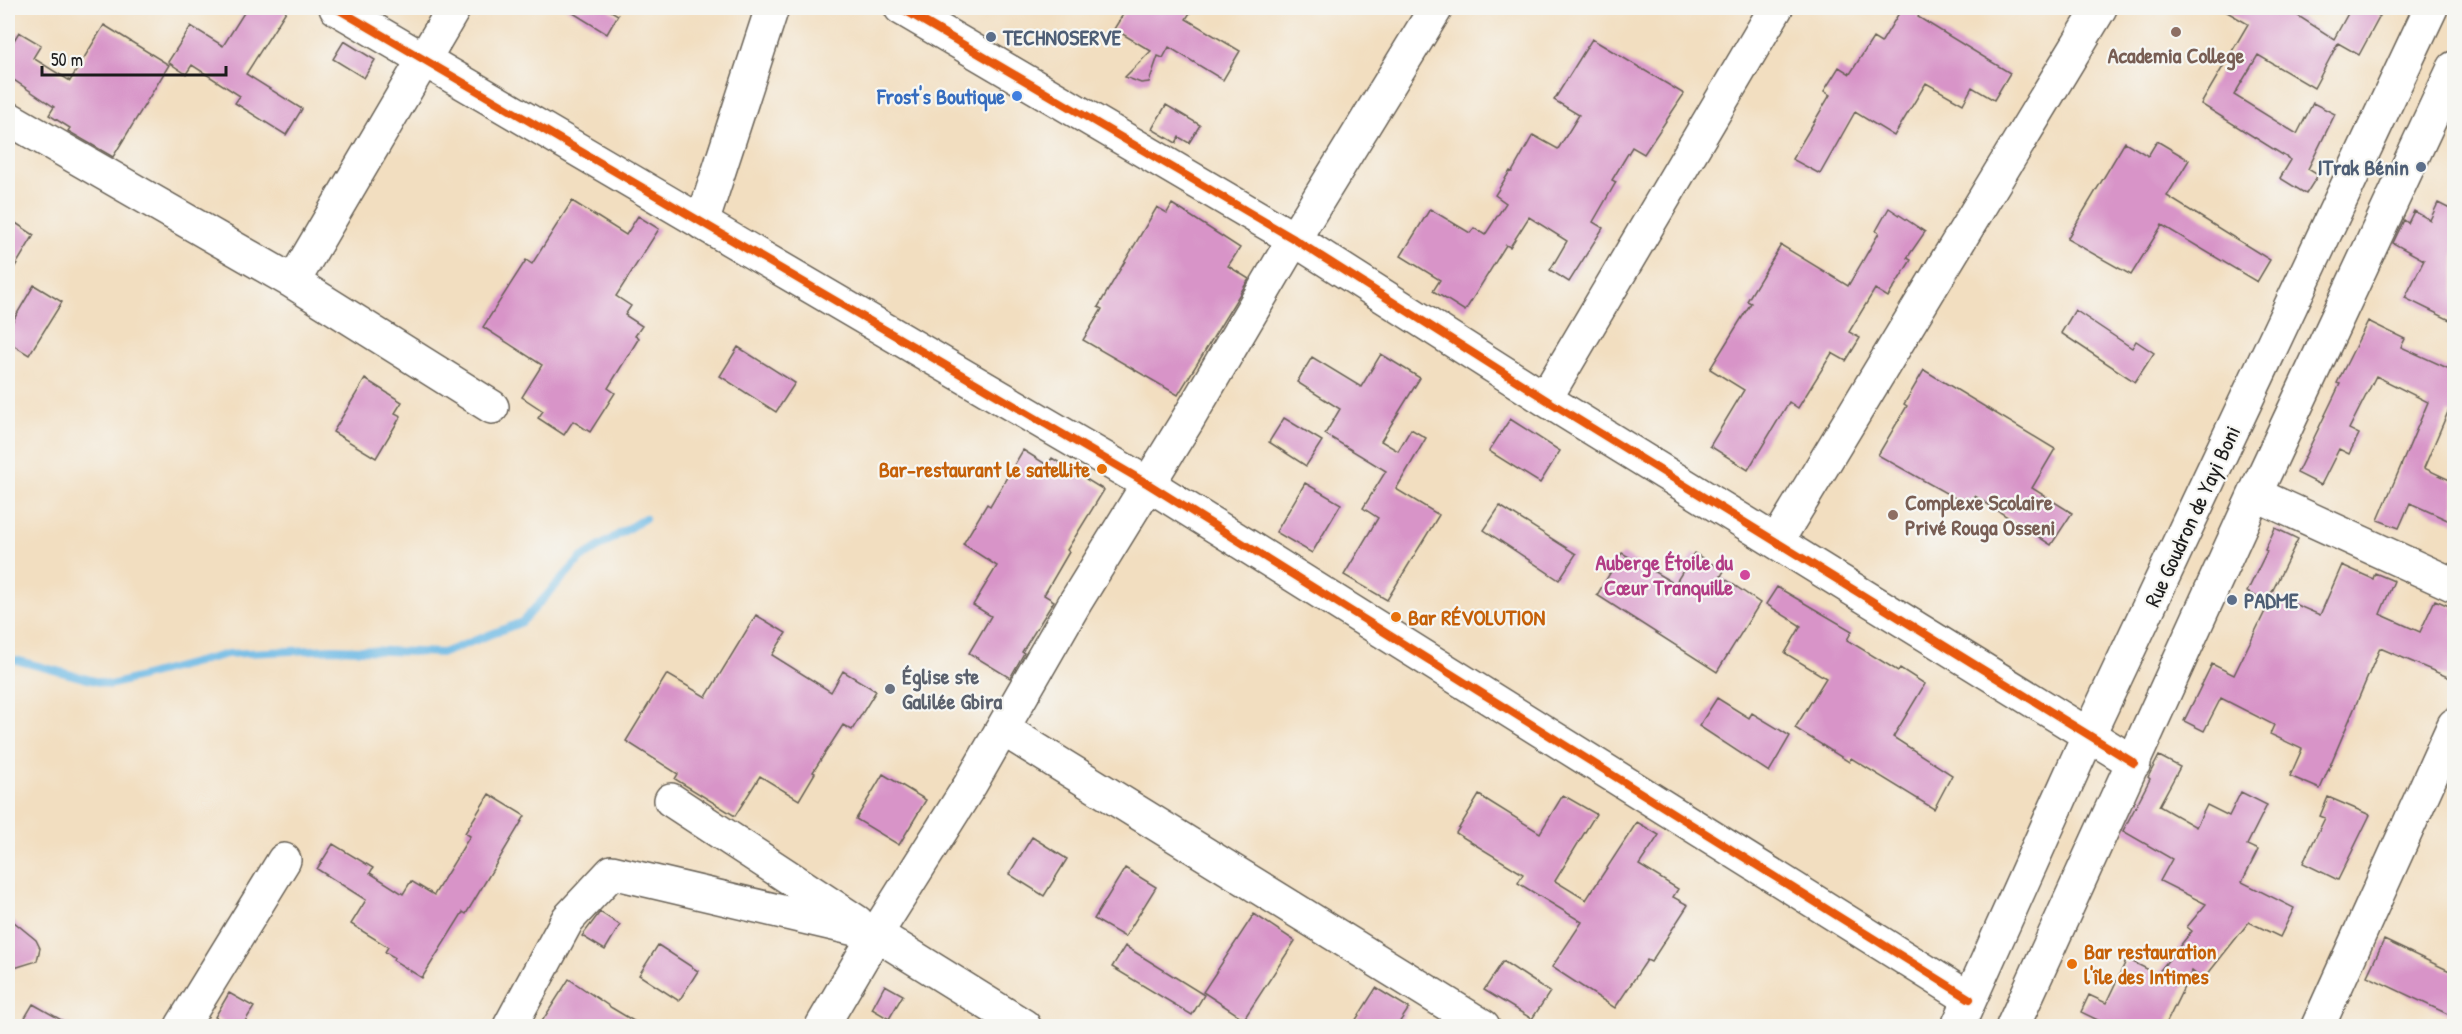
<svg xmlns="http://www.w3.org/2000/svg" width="2462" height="1034" font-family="'Patrick Hand',sans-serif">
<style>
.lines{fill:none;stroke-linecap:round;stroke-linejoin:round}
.stream{stroke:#6ab8e4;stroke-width:8}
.building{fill:#d894c8}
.minor-casing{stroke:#676055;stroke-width:36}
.minor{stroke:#fff;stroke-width:33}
.cycleway-casing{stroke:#f6f6f2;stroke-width:11}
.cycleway{stroke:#e8590c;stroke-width:8}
.education-dot{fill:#8d6e63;stroke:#f6f6f2;stroke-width:2}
.service-dot{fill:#5c6f8a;stroke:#f6f6f2;stroke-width:2}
.shop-dot{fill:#3f7fe0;stroke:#f6f6f2;stroke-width:2}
.food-dot{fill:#e8710a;stroke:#f6f6f2;stroke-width:2}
.hotel-dot{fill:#d1479c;stroke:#f6f6f2;stroke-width:2}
.worship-dot{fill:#6b7280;stroke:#f6f6f2;stroke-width:2}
.labels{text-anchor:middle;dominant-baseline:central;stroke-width:4.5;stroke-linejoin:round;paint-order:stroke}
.service-label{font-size:22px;font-weight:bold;fill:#4e5e75;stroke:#f6f6f2;text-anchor:start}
.education-label{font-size:22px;font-weight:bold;fill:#785e54;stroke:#f6f6f2}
.shop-label{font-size:22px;font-weight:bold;fill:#366cbe;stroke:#f6f6f2;text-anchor:end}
.food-label{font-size:22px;font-weight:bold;fill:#c56008;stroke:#f6f6f2;text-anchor:start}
.street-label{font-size:22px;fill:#1c1c1c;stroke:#f6f6f2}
.hotel-label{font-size:22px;font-weight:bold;fill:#b23c85;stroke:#f6f6f2;text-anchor:end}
.worship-label{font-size:22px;font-weight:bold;fill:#5b616d;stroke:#f6f6f2;text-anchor:start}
</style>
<rect width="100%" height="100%" fill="#f6f6f2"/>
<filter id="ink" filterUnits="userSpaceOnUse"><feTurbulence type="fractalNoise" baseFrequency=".0167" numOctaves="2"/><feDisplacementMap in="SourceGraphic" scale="12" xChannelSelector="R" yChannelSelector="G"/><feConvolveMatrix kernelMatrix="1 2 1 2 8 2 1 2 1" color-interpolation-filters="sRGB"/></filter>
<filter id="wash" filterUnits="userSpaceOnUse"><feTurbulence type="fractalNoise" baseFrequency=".008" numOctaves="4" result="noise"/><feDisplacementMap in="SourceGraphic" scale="24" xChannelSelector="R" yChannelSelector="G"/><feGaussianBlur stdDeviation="1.35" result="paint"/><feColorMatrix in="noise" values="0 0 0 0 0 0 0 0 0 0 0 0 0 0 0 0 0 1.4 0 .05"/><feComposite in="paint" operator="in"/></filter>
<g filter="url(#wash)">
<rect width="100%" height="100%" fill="#f2dec0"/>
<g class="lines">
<path class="stream" d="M 8,658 L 110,685 L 227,654 L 334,649 L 443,653 L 522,622 L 581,558 L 645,518"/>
</g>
<g id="blocks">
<path class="building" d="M 247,8 L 288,8 L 246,74 L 302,109 L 286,135 L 235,103 L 240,96 L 192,65 L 186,74 L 168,62 L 191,26 L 223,46 Z
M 565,8 L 606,8 L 618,15 L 607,34 Z
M 1127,8 L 1193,8 L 1186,19 L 1240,51 L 1223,80 L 1169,47 L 1163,58 L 1158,56 L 1149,82 L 1141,83 L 1125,77 L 1151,51 L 1114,29 Z
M 1902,8 L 1923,8 L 1918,17 L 2010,73 L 1994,100 L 1972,87 L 1963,104 L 1926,83 L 1894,136 L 1855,112 L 1820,174 L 1792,159 L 1830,95 L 1824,91 L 1839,67 L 1850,74 L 1873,38 L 1881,43 Z
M 2220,8 L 2286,8 L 2334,39 L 2351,8 L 2365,8 L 2380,16 L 2359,55 L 2338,43 L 2314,88 L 2258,55 L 2234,95 L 2297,134 L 2313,103 L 2335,114 L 2308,169 L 2318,175 L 2306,194 L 2280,178 L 2291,160 L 2201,104 L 2248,24 Z
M 104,25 L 169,65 L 113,157 L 68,131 L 70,128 L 49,115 L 54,107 L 8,76 L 8,50 L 19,32 L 41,45 L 33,58 L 70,81 Z
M 1592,39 L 1684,94 L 1644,154 L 1632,147 L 1612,180 L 1616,182 L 1593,222 L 1603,228 L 1569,282 L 1550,270 L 1567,241 L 1529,217 L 1510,247 L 1506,245 L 1465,311 L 1433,291 L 1440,280 L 1401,256 L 1430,209 L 1470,233 L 1474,228 L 1485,235 L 1506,203 L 1495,195 L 1510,171 L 1512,172 L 1533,135 L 1558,149 L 1579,115 L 1554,100 Z
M 344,41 L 375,60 L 364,78 L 333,59 Z
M 1166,105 L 1200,125 L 1189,143 L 1179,137 L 1176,143 L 1152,129 Z
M 2157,141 L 2189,160 L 2167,196 L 2270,260 L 2257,282 L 2162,225 L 2131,275 L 2067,239 L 2125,142 L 2148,156 Z
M 572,201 L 626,235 L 638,216 L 659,229 L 616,296 L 631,306 L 625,315 L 642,326 L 635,336 L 639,338 L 608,388 L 615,393 L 590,432 L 573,421 L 564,435 L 538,418 L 543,411 L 522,397 L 542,365 L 483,327 L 526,260 L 532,264 Z
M 2438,203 L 2454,211 L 2454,322 L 2405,298 L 2424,260 L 2393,243 L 2404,220 L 2408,223 L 2414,211 L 2430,220 Z
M 1172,204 L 1240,248 L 1228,266 L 1249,279 L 1178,395 L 1083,340 L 1102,309 L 1098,307 L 1157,207 L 1167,213 Z
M 1889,208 L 1925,232 L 1907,258 L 1911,260 L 1888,297 L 1875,289 L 1849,332 L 1860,338 L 1846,361 L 1832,353 L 1798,408 L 1789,402 L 1748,470 L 1710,446 L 1744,390 L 1710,369 L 1751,303 L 1747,301 L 1781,245 L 1848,286 L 1879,233 L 1876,231 Z
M 8,218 L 34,235 L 8,278 Z
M 34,285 L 62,302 L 29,355 L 8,342 L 8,329 Z
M 2075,310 L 2132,348 L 2136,341 L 2154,353 L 2135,382 L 2061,333 Z
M 2368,321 L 2405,339 L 2401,347 L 2454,371 L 2454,415 L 2448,412 L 2424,468 L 2454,482 L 2454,523 L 2410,503 L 2399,528 L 2378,520 L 2428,402 L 2376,376 L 2349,429 L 2359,434 L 2349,454 L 2339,449 L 2321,485 L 2297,473 L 2340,384 L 2337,383 Z
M 738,347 L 795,383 L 776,412 L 720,376 Z
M 1381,354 L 1420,378 L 1381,441 L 1398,451 L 1411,429 L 1426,438 L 1396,489 L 1439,515 L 1387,600 L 1344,575 L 1378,518 L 1363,508 L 1386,471 L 1325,434 L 1340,409 L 1297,382 L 1312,357 L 1361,387 Z
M 1924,370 L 2055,449 L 2032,488 L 2072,513 L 2051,545 L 1975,496 L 1969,506 L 1878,455 L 1907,406 L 1904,404 Z
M 365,379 L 402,402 L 395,413 L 401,416 L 376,458 L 333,432 Z
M 1284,418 L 1322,441 L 1306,466 L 1269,442 Z
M 1510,419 L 1560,451 L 1540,483 L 1489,451 Z
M 1023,450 L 1047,465 L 1052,458 L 1104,490 L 1067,550 L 1069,552 L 1044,595 L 1054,601 L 1022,652 L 1024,653 L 1010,678 L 969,653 L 991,616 L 973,605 L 997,566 L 963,544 L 987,504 L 990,506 Z
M 1305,483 L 1341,504 L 1312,553 L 1276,532 Z
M 1500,506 L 1576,554 L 1559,580 L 1484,530 Z
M 2275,528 L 2298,539 L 2267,602 L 2247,592 L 2267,551 L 2265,550 Z
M 1622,553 L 1675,584 L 1694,553 L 1724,571 L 1721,576 L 1760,603 L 1717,672 L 1597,595 Z
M 2342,565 L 2373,579 L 2375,573 L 2394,581 L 2380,614 L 2420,632 L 2435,600 L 2454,608 L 2454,667 L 2450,678 L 2380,648 L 2320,789 L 2290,776 L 2302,749 L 2270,734 L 2274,725 L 2221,698 L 2204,731 L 2184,721 L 2212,664 L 2234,675 L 2273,595 L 2320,615 Z
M 1777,587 L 1852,631 L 1847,640 L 1898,671 L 1900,668 L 1925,684 L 1893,737 L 1952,775 L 1934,809 L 1851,758 L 1849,762 L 1795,728 L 1826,678 L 1785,653 L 1801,626 L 1766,604 Z
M 756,615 L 786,633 L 772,655 L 831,692 L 843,671 L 876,691 L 852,730 L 843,725 L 813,772 L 815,773 L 799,800 L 760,776 L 735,816 L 675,779 L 678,774 L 626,741 L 667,674 L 706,697 Z
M 1717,698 L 1749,718 L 1752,713 L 1790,736 L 1769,772 L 1699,726 Z
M 2159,756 L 2180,767 L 2159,806 L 2196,827 L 2207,805 L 2229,816 L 2241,792 L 2267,805 L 2247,845 L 2258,850 L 2242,882 L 2294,908 L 2280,937 L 2249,922 L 2203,980 L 2192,971 L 2165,1026 L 2110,1026 L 2081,1012 L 2089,995 L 2106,1003 L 2127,959 L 2157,974 L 2192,931 L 2187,927 L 2206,904 L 2160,881 L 2172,859 L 2123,831 L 2150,779 L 2148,777 Z
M 883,774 L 926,800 L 899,845 L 856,819 Z
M 489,794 L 525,816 L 466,914 L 463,912 L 422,978 L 393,960 L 394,957 L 385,952 L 388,947 L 351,924 L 366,900 L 317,869 L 333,844 L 373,868 L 370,873 L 403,894 L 411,881 L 434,895 L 470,836 L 465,833 Z
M 1479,795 L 1540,833 L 1563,795 L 1596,814 L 1555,881 L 1586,900 L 1637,822 L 1659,835 L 1639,865 L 1678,889 L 1673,897 L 1688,905 L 1651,962 L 1647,960 L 1615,1008 L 1552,967 L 1582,922 L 1518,883 L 1523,874 L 1456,833 Z
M 2328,797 L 2370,815 L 2338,880 L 2303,863 L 2325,818 L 2320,816 Z
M 1032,837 L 1067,859 L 1044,896 L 1009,874 Z
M 1125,868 L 1156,887 L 1125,937 L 1094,919 Z
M 600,912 L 620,925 L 605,950 L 582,936 Z
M 1254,914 L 1295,941 L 1244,1019 L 1203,992 Z
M 8,917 L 36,940 L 40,948 L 37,961 L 8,970 Z
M 2384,940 L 2454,973 L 2454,1017 L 2367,976 Z
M 658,945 L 698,971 L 679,1001 L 639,975 Z
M 1125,946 L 1204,995 L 1192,1015 L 1112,967 Z
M 1503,961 L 1550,992 L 1532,1019 L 1484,990 Z
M 569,979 L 612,1008 L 642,1026 L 539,1026 Z
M 885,985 L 903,995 L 889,1019 L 872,1009 Z
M 1376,988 L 1409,1008 L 1397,1026 L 1352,1026 Z
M 229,993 L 254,1007 L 242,1026 L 230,1026 L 215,1017 Z
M 33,1004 L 72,1026 L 20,1026 Z"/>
</g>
</g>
<g filter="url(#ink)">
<use href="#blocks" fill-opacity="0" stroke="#676055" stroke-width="1.5"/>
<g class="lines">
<g class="minor-casing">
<path id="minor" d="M 336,8 L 1148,484 L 1970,999
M 901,8 L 1294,239 L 1545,399 L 2134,763
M 8,118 L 293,282 L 492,407
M 702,223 L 772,8
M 293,282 L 454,8
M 1545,399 L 1776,8
M 2255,494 L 2454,585
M 1777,541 L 2100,8
M 1003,729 L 1483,1026
M 671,800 L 857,922
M 182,1026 L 284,860
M 510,1026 L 568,919 L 612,872 L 876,934
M 822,1026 L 876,934
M 1024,1026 L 876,934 L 970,785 L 1076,601 L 1187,421 L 1294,239 L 1436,8
M 1958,1026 L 2088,736 L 2431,8
M 2013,1026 L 2255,494 L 2454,68
M 2318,1026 L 2454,725"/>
</g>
<use href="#minor" class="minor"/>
<g class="cycleway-casing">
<path id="cycleway" d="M 336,8 L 1148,484 L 1970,999
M 901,8 L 1294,239 L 1545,399 L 2134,763"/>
</g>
<use href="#cycleway" class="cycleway"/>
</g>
</g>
<g class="education-dot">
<circle cx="2176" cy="32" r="6"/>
<circle cx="1893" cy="515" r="6"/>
</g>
<g class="service-dot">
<circle cx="991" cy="37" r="6"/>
<circle cx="2421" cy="167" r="6"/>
<circle cx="2232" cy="600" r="6"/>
</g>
<circle class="shop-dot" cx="1017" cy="96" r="6"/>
<g class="food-dot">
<circle cx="1102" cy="469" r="6"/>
<circle cx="1396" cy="617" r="6"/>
<circle cx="2072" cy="964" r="6"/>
</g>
<circle class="hotel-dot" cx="1745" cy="575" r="6"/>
<circle class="worship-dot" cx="890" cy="689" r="6"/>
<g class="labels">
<g class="service-label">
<text x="1003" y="37">TECHNOSERVE</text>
<text x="2409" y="167" text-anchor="end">ITrak Bénin</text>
<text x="2244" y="600">PADME</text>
</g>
<g class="education-label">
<text x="2176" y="55">Academia College</text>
<text x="1905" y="502" text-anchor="start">Complexe Scolaire<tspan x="1905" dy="25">Privé Rouga Osseni</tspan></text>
</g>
<g class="shop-label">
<text x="1005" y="96">Frost's Boutique</text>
</g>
<g class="food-label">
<text x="1090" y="469" text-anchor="end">Bar-restaurant le satellite</text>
<text x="1408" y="617">Bar RÉVOLUTION</text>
<text x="2084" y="951">Bar restauration<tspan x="2084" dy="25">l'île des Intimes</tspan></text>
</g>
<g class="street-label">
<text transform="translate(2192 516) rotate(-65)">Rue Goudron de Yayi Boni</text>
</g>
<g class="hotel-label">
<text x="1733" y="562">Auberge Étoile du<tspan x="1733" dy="25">Cœur Tranquille</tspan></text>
</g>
<g class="worship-label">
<text x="902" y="676">Église ste<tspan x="902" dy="25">Galilée Gbira</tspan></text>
</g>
</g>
<rect width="2462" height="1034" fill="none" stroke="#f6f6f2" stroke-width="30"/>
<path d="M42 66v9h184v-9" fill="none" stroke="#1c1c1c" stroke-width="3"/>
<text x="51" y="66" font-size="18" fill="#1c1c1c" stroke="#f6f6f2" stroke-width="4.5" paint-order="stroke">50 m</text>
</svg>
